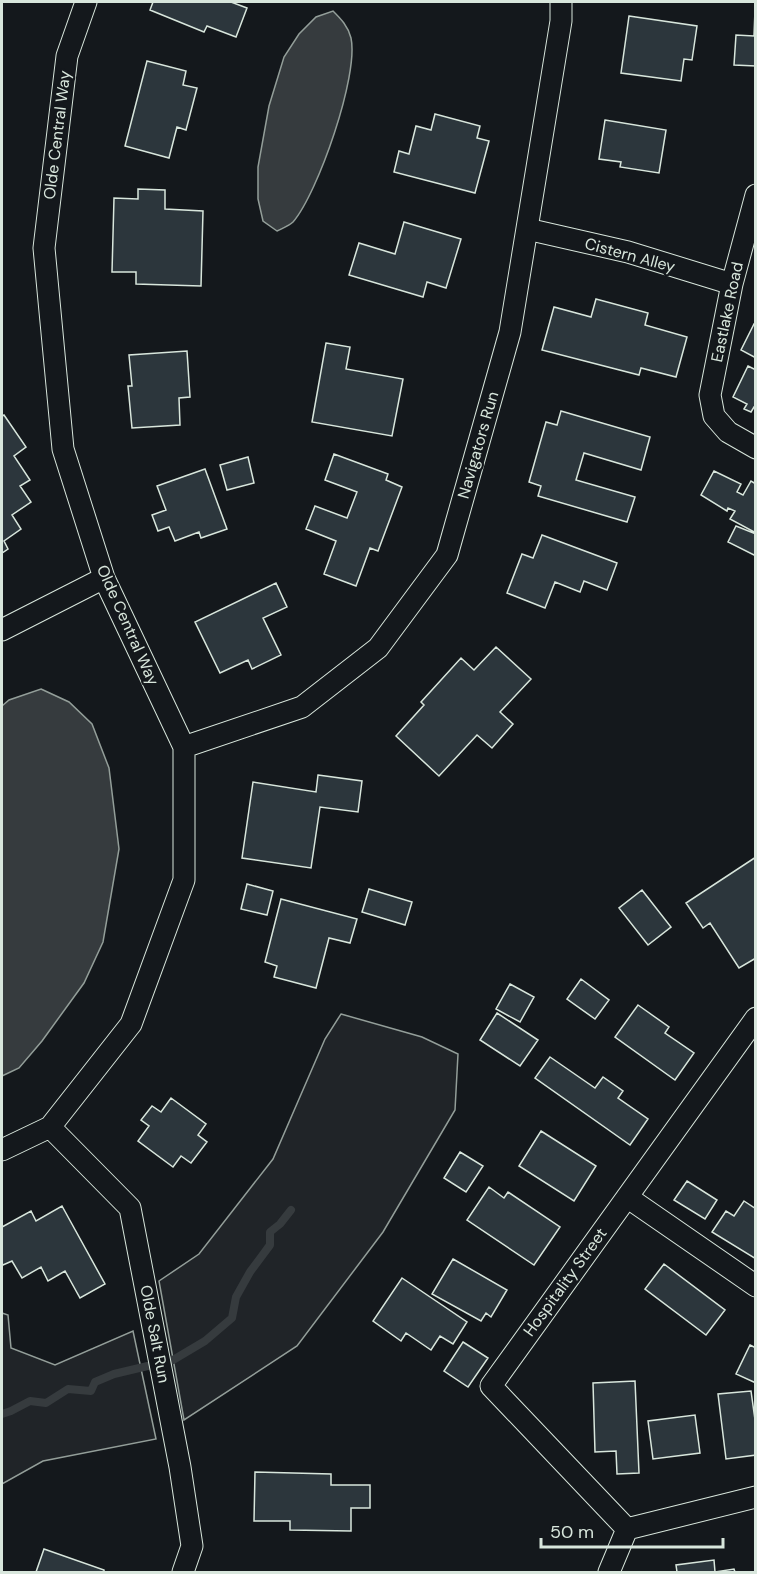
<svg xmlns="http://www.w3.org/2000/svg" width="757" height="1574" font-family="'DM Sans',sans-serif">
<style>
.green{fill:#202428;stroke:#939e99;stroke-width:1.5}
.water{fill:#363b3e;stroke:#939e99;stroke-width:1.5}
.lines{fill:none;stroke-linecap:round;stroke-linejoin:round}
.stream{stroke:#363b3e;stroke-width:8}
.building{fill:#2c363c;stroke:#d8e6dc;stroke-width:1.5}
.minor-casing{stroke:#d8e6dc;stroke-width:23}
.minor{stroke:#14181c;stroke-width:21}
.labels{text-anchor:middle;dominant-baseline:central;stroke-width:4.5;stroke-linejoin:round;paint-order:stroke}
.street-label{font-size:16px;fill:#d8e6dc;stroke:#14181c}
</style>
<rect width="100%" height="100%" fill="#14181c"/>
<path class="green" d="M 341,1014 L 422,1037 L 458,1054 L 455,1110 L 383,1232 L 297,1346 L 184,1420 L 159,1281 L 199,1254 L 273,1159 L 325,1039 Z
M 2,1313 L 8,1315 L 11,1348 L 55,1365 L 133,1331 L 156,1439 L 43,1461 L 2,1484 Z"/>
<path class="water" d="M 333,11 C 341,19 348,26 351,38 C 359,75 318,193 293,222 C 289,226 283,228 277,231 L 263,221 L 258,199 L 258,167 L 269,106 L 284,57 L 299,34 L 316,17 Z
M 41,689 L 69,702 L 92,724 L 109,768 L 119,849 L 103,942 L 84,983 L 42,1041 L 19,1068 L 2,1076 L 2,706 L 9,700 Z"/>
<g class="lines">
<path class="stream" d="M 2,1414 L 11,1411 L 30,1401 L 46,1403 L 68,1389 L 91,1391 L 95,1382 L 114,1374 L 173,1360 L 205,1341 L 232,1318 L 236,1297 L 250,1272 L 270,1245 L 270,1232 L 280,1224 L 291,1210"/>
</g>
<path class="building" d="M 153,2 L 231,2 L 247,8 L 236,37 L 207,26 L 204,32 L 150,10 Z
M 755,10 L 756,66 L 734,65 L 736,35 L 754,36 Z
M 629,16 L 697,26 L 692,60 L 684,59 L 681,81 L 621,73 Z
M 147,61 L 186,71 L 183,85 L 197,88 L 186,130 L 177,127 L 169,158 L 125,146 Z
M 435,114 L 480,126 L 477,138 L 489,141 L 475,193 L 394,172 L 399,151 L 409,154 L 416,126 L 431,130 Z
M 605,120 L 666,130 L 659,173 L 620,167 L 621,162 L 599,159 Z
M 138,189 L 165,190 L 165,209 L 203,211 L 201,286 L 136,284 L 136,272 L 112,272 L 114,198 L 138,199 Z
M 404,222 L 461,239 L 446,288 L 427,282 L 423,297 L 349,275 L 359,243 L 395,254 Z
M 596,299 L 648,313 L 645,325 L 687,337 L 676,377 L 641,368 L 639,375 L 542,350 L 554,307 L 591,317 Z
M 754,324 L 756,325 L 756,358 L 741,350 Z
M 326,343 L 350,347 L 346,369 L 403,379 L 392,436 L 312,422 Z
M 187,351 L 190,397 L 179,398 L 180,425 L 132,428 L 128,386 L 132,386 L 129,355 Z
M 748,366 L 756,370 L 756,408 L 754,407 L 751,412 L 744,409 L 747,404 L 733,397 Z
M 561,411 L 650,437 L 641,470 L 584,453 L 576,480 L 635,497 L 627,522 L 538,496 L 541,486 L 529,482 L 546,422 L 557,425 Z
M 4,415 L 26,447 L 14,456 L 30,480 L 20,486 L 31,502 L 12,515 L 21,529 L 4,541 L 8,549 L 2,553 L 2,416 Z
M 334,454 L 388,474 L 386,480 L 402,487 L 378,551 L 370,548 L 356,586 L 324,574 L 336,541 L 306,529 L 315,506 L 347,518 L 357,492 L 325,480 Z
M 248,457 L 254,483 L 227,490 L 220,465 Z
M 205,469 L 227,529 L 201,538 L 199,532 L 175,541 L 169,527 L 158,531 L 152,515 L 166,510 L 157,486 Z
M 714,471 L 741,484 L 737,492 L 743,495 L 751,481 L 756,484 L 756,533 L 730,519 L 735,511 L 728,508 L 727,511 L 701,495 Z
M 736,526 L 756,534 L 756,556 L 728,542 Z
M 542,535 L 617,563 L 607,590 L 584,581 L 580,592 L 555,582 L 545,608 L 507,593 L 522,554 L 533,558 Z
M 276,583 L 287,607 L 263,618 L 281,655 L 252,669 L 248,660 L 220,673 L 195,622 Z
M 496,647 L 531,679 L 500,712 L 513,724 L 492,748 L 477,735 L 439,776 L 396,736 L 424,705 L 421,702 L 461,658 L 474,670 Z
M 318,775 L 362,781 L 358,812 L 320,807 L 311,868 L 242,858 L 253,782 L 316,792 Z
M 756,857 L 756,958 L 739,968 L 710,923 L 703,928 L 686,903 Z
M 247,884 L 273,891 L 267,915 L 241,909 Z
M 369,889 L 412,902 L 405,925 L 362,912 Z
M 642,890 L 671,927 L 648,945 L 619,908 Z
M 281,899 L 357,919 L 350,943 L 329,938 L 316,988 L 274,977 L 277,966 L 265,962 Z
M 581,979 L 609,1000 L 595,1019 L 567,999 Z
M 510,984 L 534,997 L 520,1022 L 496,1009 Z
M 638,1005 L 669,1027 L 665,1033 L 694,1053 L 675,1080 L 615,1037 Z
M 497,1013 L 538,1040 L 520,1066 L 480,1040 Z
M 550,1057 L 595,1088 L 603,1077 L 623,1091 L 618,1098 L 648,1119 L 630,1145 L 535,1078 Z
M 171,1098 L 206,1124 L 198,1135 L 207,1142 L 191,1163 L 181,1156 L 173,1167 L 138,1141 L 149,1126 L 141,1120 L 152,1106 L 161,1112 Z
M 541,1131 L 596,1166 L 574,1201 L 519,1166 Z
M 460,1152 L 483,1166 L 466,1192 L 444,1178 Z
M 687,1181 L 717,1200 L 705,1219 L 674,1200 Z
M 489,1187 L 504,1198 L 508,1192 L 560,1227 L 534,1265 L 467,1220 Z
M 744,1201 L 756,1209 L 756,1259 L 712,1232 L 726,1211 L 734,1216 Z
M 62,1206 L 105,1284 L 80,1298 L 65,1271 L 48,1281 L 41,1267 L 22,1278 L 12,1261 L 3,1265 L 2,1263 L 2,1227 L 31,1211 L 36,1221 Z
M 453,1259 L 507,1290 L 491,1317 L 486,1313 L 481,1321 L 432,1294 Z
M 664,1264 L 725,1310 L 706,1335 L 645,1289 Z
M 402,1278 L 467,1322 L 453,1344 L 440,1336 L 431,1350 L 406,1333 L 401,1341 L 373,1321 Z
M 463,1342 L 488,1358 L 468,1387 L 444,1371 Z
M 750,1345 L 756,1348 L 756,1383 L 736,1374 Z
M 635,1381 L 639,1473 L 617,1474 L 616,1451 L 595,1452 L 593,1383 Z
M 751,1391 L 756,1427 L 756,1455 L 726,1459 L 718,1394 Z
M 695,1415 L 700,1453 L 653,1459 L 648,1421 Z
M 255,1472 L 331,1474 L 331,1485 L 370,1485 L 370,1508 L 351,1508 L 351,1531 L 290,1530 L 290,1521 L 254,1521 Z
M 44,1549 L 104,1570 L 104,1572 L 36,1572 Z
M 714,1560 L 715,1572 L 734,1569 L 735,1572 L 677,1572 L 676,1565 Z"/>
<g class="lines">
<g class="minor-casing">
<path id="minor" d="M 756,195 L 732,284 L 710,395 L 714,416 L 728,432 L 756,448
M 527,229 L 628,252 L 732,284
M 2,630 L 104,578
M 184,747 L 302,707 L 378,648 L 447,555 L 510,332 L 561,21 L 561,2
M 50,1127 L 130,1208 L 180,1467 L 192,1546 L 183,1572
M 2,1150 L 50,1127 L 131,1024 L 184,880 L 184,747 L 104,578 L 63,449 L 44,248 L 67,56 L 86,2
M 627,1197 L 756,1286
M 627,1529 L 491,1386 L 756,1018
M 627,1529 L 756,1497
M 609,1572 L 627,1529"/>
</g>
<use href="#minor" class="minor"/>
</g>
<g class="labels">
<g class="street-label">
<text transform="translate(57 135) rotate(-83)">Olde Central Way</text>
<text transform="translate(630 255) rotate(15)">Cistern Alley</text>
<text transform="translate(727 312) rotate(-78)">Eastlake Road</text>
<text transform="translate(478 445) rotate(-74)">Navigators Run</text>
<text transform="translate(128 625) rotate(66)">Olde Central Way</text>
<text transform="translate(565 1282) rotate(-54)">Hospitality Street</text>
<text transform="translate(155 1334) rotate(79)">Olde Salt Run</text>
</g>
</g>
<rect width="757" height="1574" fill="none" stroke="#d8e6dc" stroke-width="6"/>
<path d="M541 1538v9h182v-9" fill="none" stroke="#d8e6dc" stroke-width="3"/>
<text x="550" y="1538" font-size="18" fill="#d8e6dc" stroke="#14181c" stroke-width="4.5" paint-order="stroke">50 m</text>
</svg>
